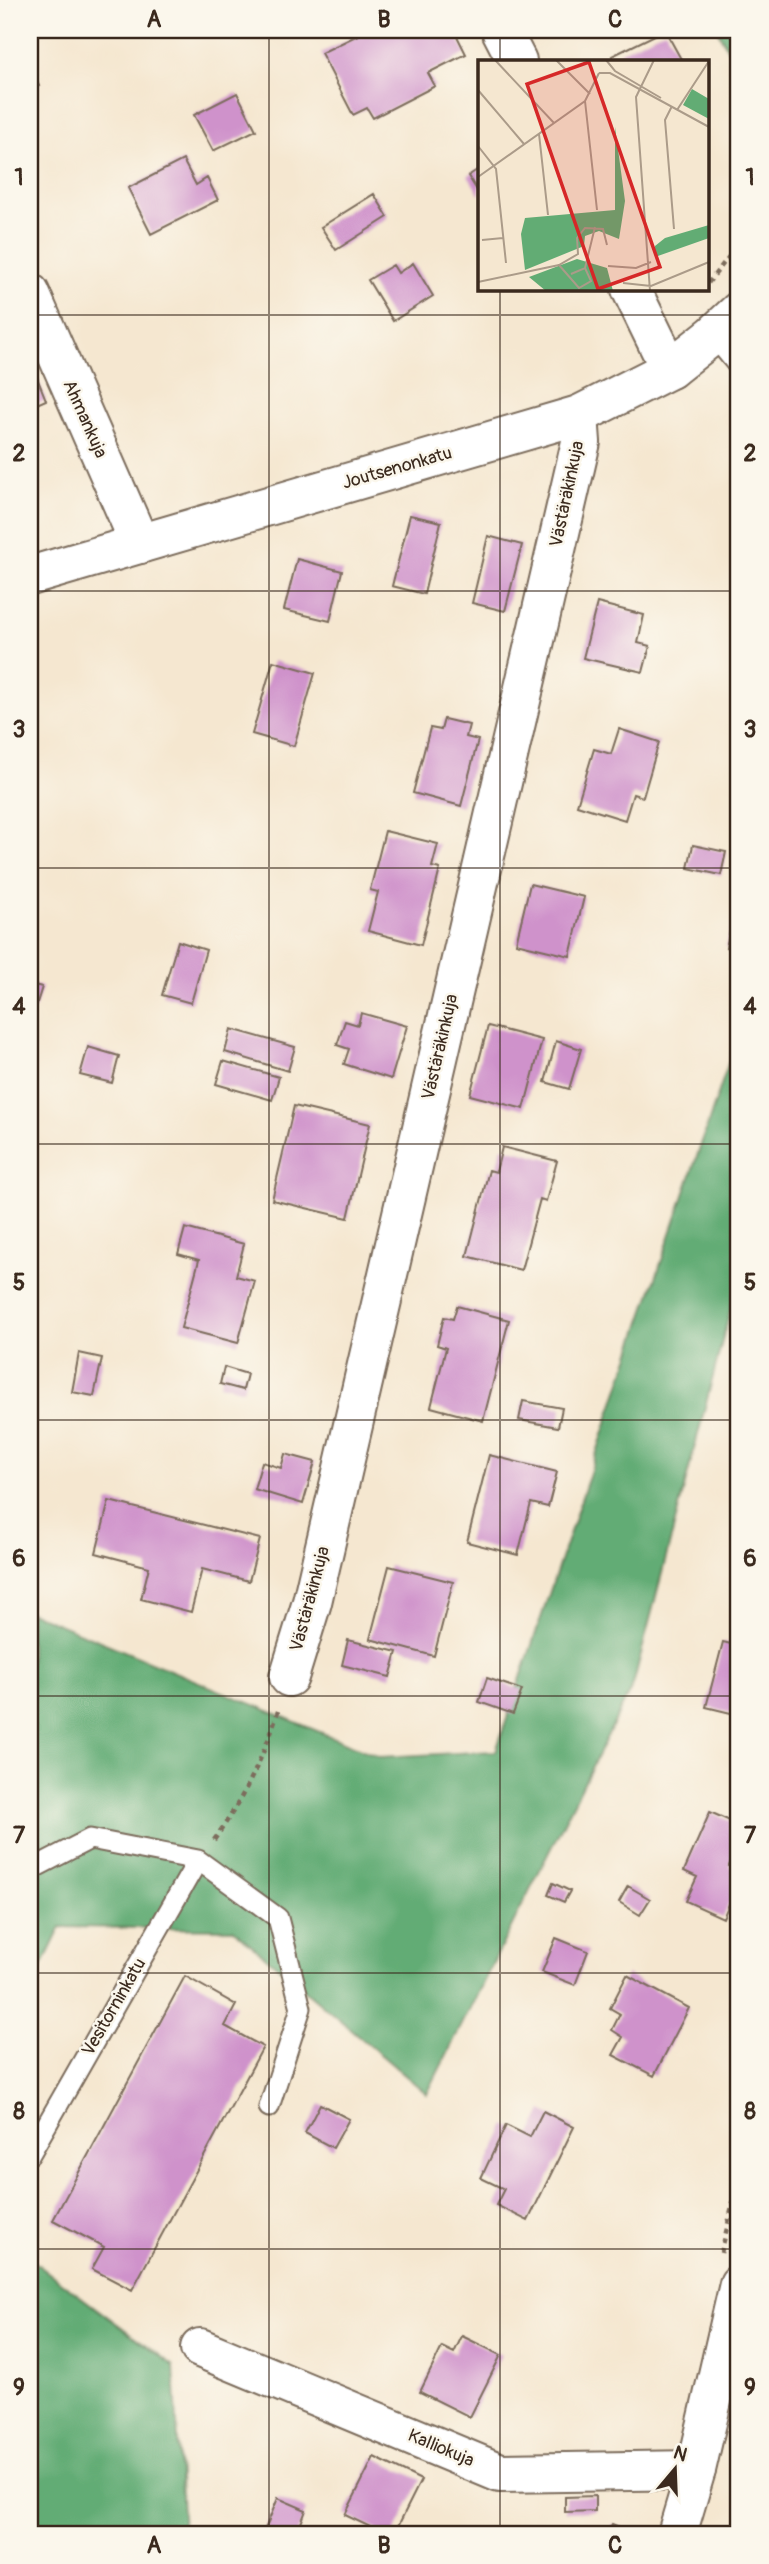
<svg xmlns="http://www.w3.org/2000/svg" width="769" height="2564" font-family="Pangolin,sans-serif">
<style>
.forest{fill:#62ac74;stroke:#4e6b49;stroke-width:2}
.building{fill:#cf92cb}
.lines{fill:none;stroke-linecap:round;stroke-linejoin:round}
.lane-casing{stroke:#7c6c5c;stroke-width:23}
.street-casing{stroke:#7c6c5c;stroke-width:42}
.secondary-casing{stroke:#7c6c5c;stroke-width:42}
.path{stroke:#7c6c5c;stroke-width:4.5;stroke-dasharray:5 5;stroke-linecap:butt}
.lane{stroke:#fff;stroke-width:19}
.street{stroke:#fff;stroke-width:38}
.secondary{stroke:#fff;stroke-width:38}
.grid{fill:none;stroke:#3b2a1e;stroke-width:2;stroke-opacity:0.55}
.labels{text-anchor:middle;dominant-baseline:central;stroke-width:5;stroke-linejoin:round;paint-order:stroke}
.street-label{font-size:18px;fill:#3b2a1e;stroke:#fbf7ec}
.inset-road{fill:none;stroke:#ab9b89;stroke-width:2}
.view{fill:#d62828;fill-opacity:0.15;stroke:#d62828;stroke-width:3.5}
.inset-edge{fill:none;stroke:#3b2a1e;stroke-width:3.5}
.neatline{fill:none;stroke:#3b2a1e;stroke-width:2.5}
.grid-label{font-size:23px;text-anchor:middle;font-weight:bold;fill:#3b2a1e}
</style>
<rect width="100%" height="100%" fill="#fbf7ec"/>
<filter id="ink" filterUnits="userSpaceOnUse"><feTurbulence type="fractalNoise" baseFrequency=".0143" numOctaves="2"/><feDisplacementMap in="SourceGraphic" scale="14" xChannelSelector="R" yChannelSelector="G"/><feConvolveMatrix kernelMatrix="1 2 1 2 8 2 1 2 1" color-interpolation-filters="sRGB"/></filter>
<filter id="wash" filterUnits="userSpaceOnUse"><feTurbulence type="fractalNoise" baseFrequency=".00686" numOctaves="4" result="noise"/><feDisplacementMap in="SourceGraphic" scale="28" xChannelSelector="R" yChannelSelector="G"/><feGaussianBlur stdDeviation="1.57" result="paint"/><feColorMatrix in="noise" values="0 0 0 0 0 0 0 0 0 0 0 0 0 0 0 0 0 1.4 0 .05"/><feComposite in="paint" operator="in"/></filter>
<g filter="url(#wash)">
<rect width="100%" height="100%" fill="#f5e7d0"/>
<path class="forest" d="M 717,30 L 739,30 L 739,69 Z
M 739,1032 L 739,1276 L 633,1685 L 427,2094 L 233,1929 L 61,1927 L 30,1991 L 30,1612 L 380,1757 L 496,1751 Z
M 30,2259 L 174,2366 L 183,2534 L 30,2534 Z"/>
<g id="blocks">
<path class="building" d="M 368,30 L 454,30 L 466,54 L 428,73 L 435,86 L 373,118 L 367,108 L 353,115 L 321,53 Z
M 665,30 L 682,61 L 615,61 L 612,56 Z
M 30,68 L 39,86 L 30,90 Z
M 237,93 L 256,130 L 213,151 L 194,115 Z
M 183,160 L 196,185 L 207,178 L 218,200 L 151,234 L 128,188 Z
M 480,168 L 480,195 L 468,176 Z
M 374,194 L 388,217 L 336,250 L 321,227 Z
M 413,263 L 433,296 L 393,321 L 368,280 L 393,265 L 398,273 Z
M 30,360 L 46,400 L 30,407 Z
M 410,515 L 441,522 L 424,594 L 392,586 Z
M 488,536 L 522,545 L 505,611 L 472,603 Z
M 297,559 L 342,571 L 330,621 L 284,610 Z
M 738,567 L 739,567 L 739,605 L 731,603 Z
M 597,603 L 644,615 L 638,643 L 650,646 L 643,672 L 583,658 Z
M 273,661 L 315,673 L 294,746 L 252,734 Z
M 444,719 L 469,725 L 466,737 L 478,740 L 461,806 L 413,793 L 430,728 L 441,730 Z
M 619,729 L 659,742 L 643,797 L 633,794 L 625,820 L 577,805 L 594,749 L 611,754 Z
M 385,831 L 438,844 L 432,867 L 440,869 L 421,945 L 368,931 L 378,892 L 370,890 Z
M 693,845 L 726,852 L 721,875 L 688,868 Z
M 530,884 L 584,897 L 570,956 L 516,943 Z
M 733,919 L 739,920 L 739,950 L 726,947 Z
M 178,941 L 206,950 L 191,1003 L 162,995 Z
M 30,984 L 42,987 L 35,1009 L 30,1008 Z
M 361,1013 L 407,1026 L 391,1079 L 344,1064 L 349,1049 L 337,1045 L 345,1021 L 358,1025 Z
M 488,1026 L 542,1040 L 524,1109 L 470,1095 Z
M 231,1029 L 295,1047 L 288,1071 L 225,1052 Z
M 556,1041 L 581,1049 L 569,1089 L 545,1082 Z
M 88,1047 L 119,1056 L 112,1083 L 80,1075 Z
M 223,1061 L 279,1077 L 272,1100 L 216,1084 Z
M 294,1106 L 370,1124 L 348,1218 L 272,1200 Z
M 502,1147 L 557,1161 L 546,1201 L 540,1199 L 521,1270 L 467,1256 L 489,1170 L 496,1172 Z
M 185,1228 L 244,1244 L 236,1276 L 255,1281 L 238,1343 L 181,1328 L 199,1260 L 178,1254 Z
M 457,1306 L 509,1320 L 483,1421 L 431,1407 L 446,1348 L 437,1345 L 444,1317 L 453,1319 Z
M 79,1353 L 102,1358 L 94,1396 L 72,1392 Z
M 224,1367 L 247,1374 L 243,1390 L 220,1384 Z
M 523,1401 L 562,1408 L 558,1427 L 519,1420 Z
M 285,1454 L 315,1462 L 303,1504 L 254,1489 L 262,1462 L 281,1468 Z
M 489,1455 L 557,1472 L 548,1507 L 531,1503 L 518,1555 L 467,1542 Z
M 109,1501 L 260,1539 L 249,1581 L 202,1569 L 191,1612 L 141,1599 L 149,1567 L 96,1553 Z
M 389,1566 L 453,1582 L 434,1656 L 370,1639 Z
M 348,1640 L 397,1652 L 390,1677 L 342,1665 Z
M 723,1642 L 739,1646 L 739,1715 L 706,1707 Z
M 487,1678 L 522,1690 L 513,1714 L 479,1702 Z
M 710,1812 L 739,1825 L 739,1842 L 729,1866 L 739,1871 L 739,1881 L 723,1918 L 686,1901 L 697,1877 L 684,1871 Z
M 553,1883 L 570,1891 L 564,1902 L 548,1895 Z
M 628,1886 L 650,1899 L 640,1915 L 619,1902 Z
M 556,1938 L 588,1951 L 575,1985 L 542,1972 Z
M 627,1975 L 689,2008 L 654,2076 L 613,2055 L 623,2037 L 612,2030 L 620,2014 L 610,2008 Z
M 185,1976 L 236,2005 L 225,2026 L 263,2047 L 132,2290 L 92,2269 L 104,2247 L 53,2220 Z
M 320,2104 L 349,2119 L 333,2148 L 305,2133 Z
M 543,2111 L 574,2127 L 528,2221 L 496,2205 L 504,2189 L 481,2178 L 506,2125 L 530,2137 Z
M 462,2336 L 501,2355 L 470,2417 L 420,2392 L 442,2347 L 454,2353 Z
M 374,2457 L 421,2480 L 394,2534 L 385,2534 L 345,2515 Z
M 595,2496 L 595,2511 L 565,2512 L 565,2497 Z
M 278,2498 L 306,2510 L 297,2534 L 263,2534 Z
M 612,2524 L 631,2532 L 630,2534 L 607,2534 Z"/>
</g>
</g>
<g filter="url(#ink)">
<use href="#blocks" fill-opacity="0" stroke="#7c6c5c" stroke-width="2"/>
<g class="lines">
<g class="lane-casing">
<path id="lane" d="M 713,335 L 739,367
M 30,1870 L 90,1839 L 198,1860 L 278,1918 L 301,2008 L 269,2107
M 30,2154 L 198,1860"/>
</g>
<g class="street-casing">
<path id="street" d="M 501,30 L 517,61
M 631,289 L 670,369
M 30,293 L 140,544
M 289,1677 L 312,1602 L 581,442 L 579,415
M 200,2348 L 500,2473 L 696,2470"/>
</g>
<g class="secondary-casing">
<path id="secondary" d="M 30,576 L 579,415 L 670,369 L 713,335 L 739,311
M 677,2534 L 696,2470 L 739,2284"/>
</g>
<path class="path" d="M 708,283 L 739,244
M 214,1840 C 242,1801 264,1757 278,1711
M 721,2253 L 739,2178"/>
<use href="#lane" class="lane"/>
<use href="#street" class="street"/>
<use href="#secondary" class="secondary"/>
</g>
</g>
<path class="grid" d="M 269,30 L 269,2534M 500,30 L 500,61M 500,289 L 500,2534M 30,315 L 739,315M 30,591 L 739,591M 30,868 L 739,868M 30,1144 L 739,1144M 30,1420 L 739,1420M 30,1696 L 739,1696M 30,1973 L 739,1973M 30,2249 L 739,2249"/>
<g class="labels">
<g class="street-label">
<text transform="translate(85 419) rotate(66)">Ahmankuja</text>
<text transform="translate(397 468) rotate(-16)">Joutsenonkatu</text>
<text transform="translate(567 494) rotate(-78)">Västäräkinkuja</text>
<text transform="translate(440 1047) rotate(-77)">Västäräkinkuja</text>
<text transform="translate(310 1599) rotate(-75)">Västäräkinkuja</text>
<text transform="translate(114 2007) rotate(-60)">Vesitorninkatu</text>
<text transform="translate(441 2448) rotate(23)">Kalliokuja</text>
</g>
</g>
<g transform="translate(478 60)">
<rect width="231" height="231" fill="#f5e7d0"/>
<path d="M 214,29 L 231,39 L 231,59 L 205,45 ZM 137,67 L 147,141 L 141,179 L 121,171 L 107,176 L 106,186 L 47,210 L 43,174 L 47,158 L 137,150 ZM 231,165 L 231,178 L 177,197 L 177,186 L 187,178 ZM 99,199 L 129,208 L 135,231 L 68,231 L 51,217 Z" fill="#62ac74"/>
<path class="inset-road" d="M 17,0 L 76,63M 78,0 L 112,34M 128,0 L 137,11 L 183,38M 121,13 L 132,13 L 231,67M 0,30 L 46,84M 107,41 L 119,150M 194,46 L 187,60 L 196,169M 199,50 L 231,1M 61,74 L 70,155M 0,86 L 18,109 L 28,203M 0,117 L 107,41 L 121,13M 4,180 L 25,178M 81,205 L 101,228 L 113,221 L 107,208 L 93,214M 130,206 L 158,208 L 173,202M 107,208 L 117,167M 0,222 L 81,205 L 100,194 L 99,178 L 107,168 L 125,169 L 129,185M 145,223 L 173,226 L 231,202M 172,231 L 158,37 L 176,0"/>
<path class="view" d="M 111,2 L 182,207 L 120,229 L 49,24 Z"/>
<rect width="231" height="231" class="inset-edge"/>
</g>
<rect width="769" height="2564" fill="none" stroke="#fbf7ec" stroke-width="77"/>
<g transform="translate(675 2469) rotate(19)" stroke="#fbf7ec" stroke-width="5" paint-order="stroke">
<path d="M0-5L12 26L0 18L-12 26Z" fill="#3b2a1e"/>
<text y="-10" font-size="19" font-weight="bold" text-anchor="middle" fill="#3b2a1e">N</text>
</g>
<rect x="38" y="38" width="692" height="2488" class="neatline"/>
<g class="grid-label">
<text x="154" y="27">A</text>
<text x="384" y="27">B</text>
<text x="615" y="27">C</text>
<text x="19" y="185">1</text>
<text x="750" y="185">1</text>
<text x="19" y="461">2</text>
<text x="750" y="461">2</text>
<text x="19" y="737">3</text>
<text x="750" y="737">3</text>
<text x="19" y="1014">4</text>
<text x="750" y="1014">4</text>
<text x="19" y="1290">5</text>
<text x="750" y="1290">5</text>
<text x="19" y="1566">6</text>
<text x="750" y="1566">6</text>
<text x="19" y="1843">7</text>
<text x="750" y="1843">7</text>
<text x="19" y="2119">8</text>
<text x="750" y="2119">8</text>
<text x="19" y="2395">9</text>
<text x="750" y="2395">9</text>
<text x="154" y="2553">A</text>
<text x="384" y="2553">B</text>
<text x="615" y="2553">C</text>
</g>
</svg>
